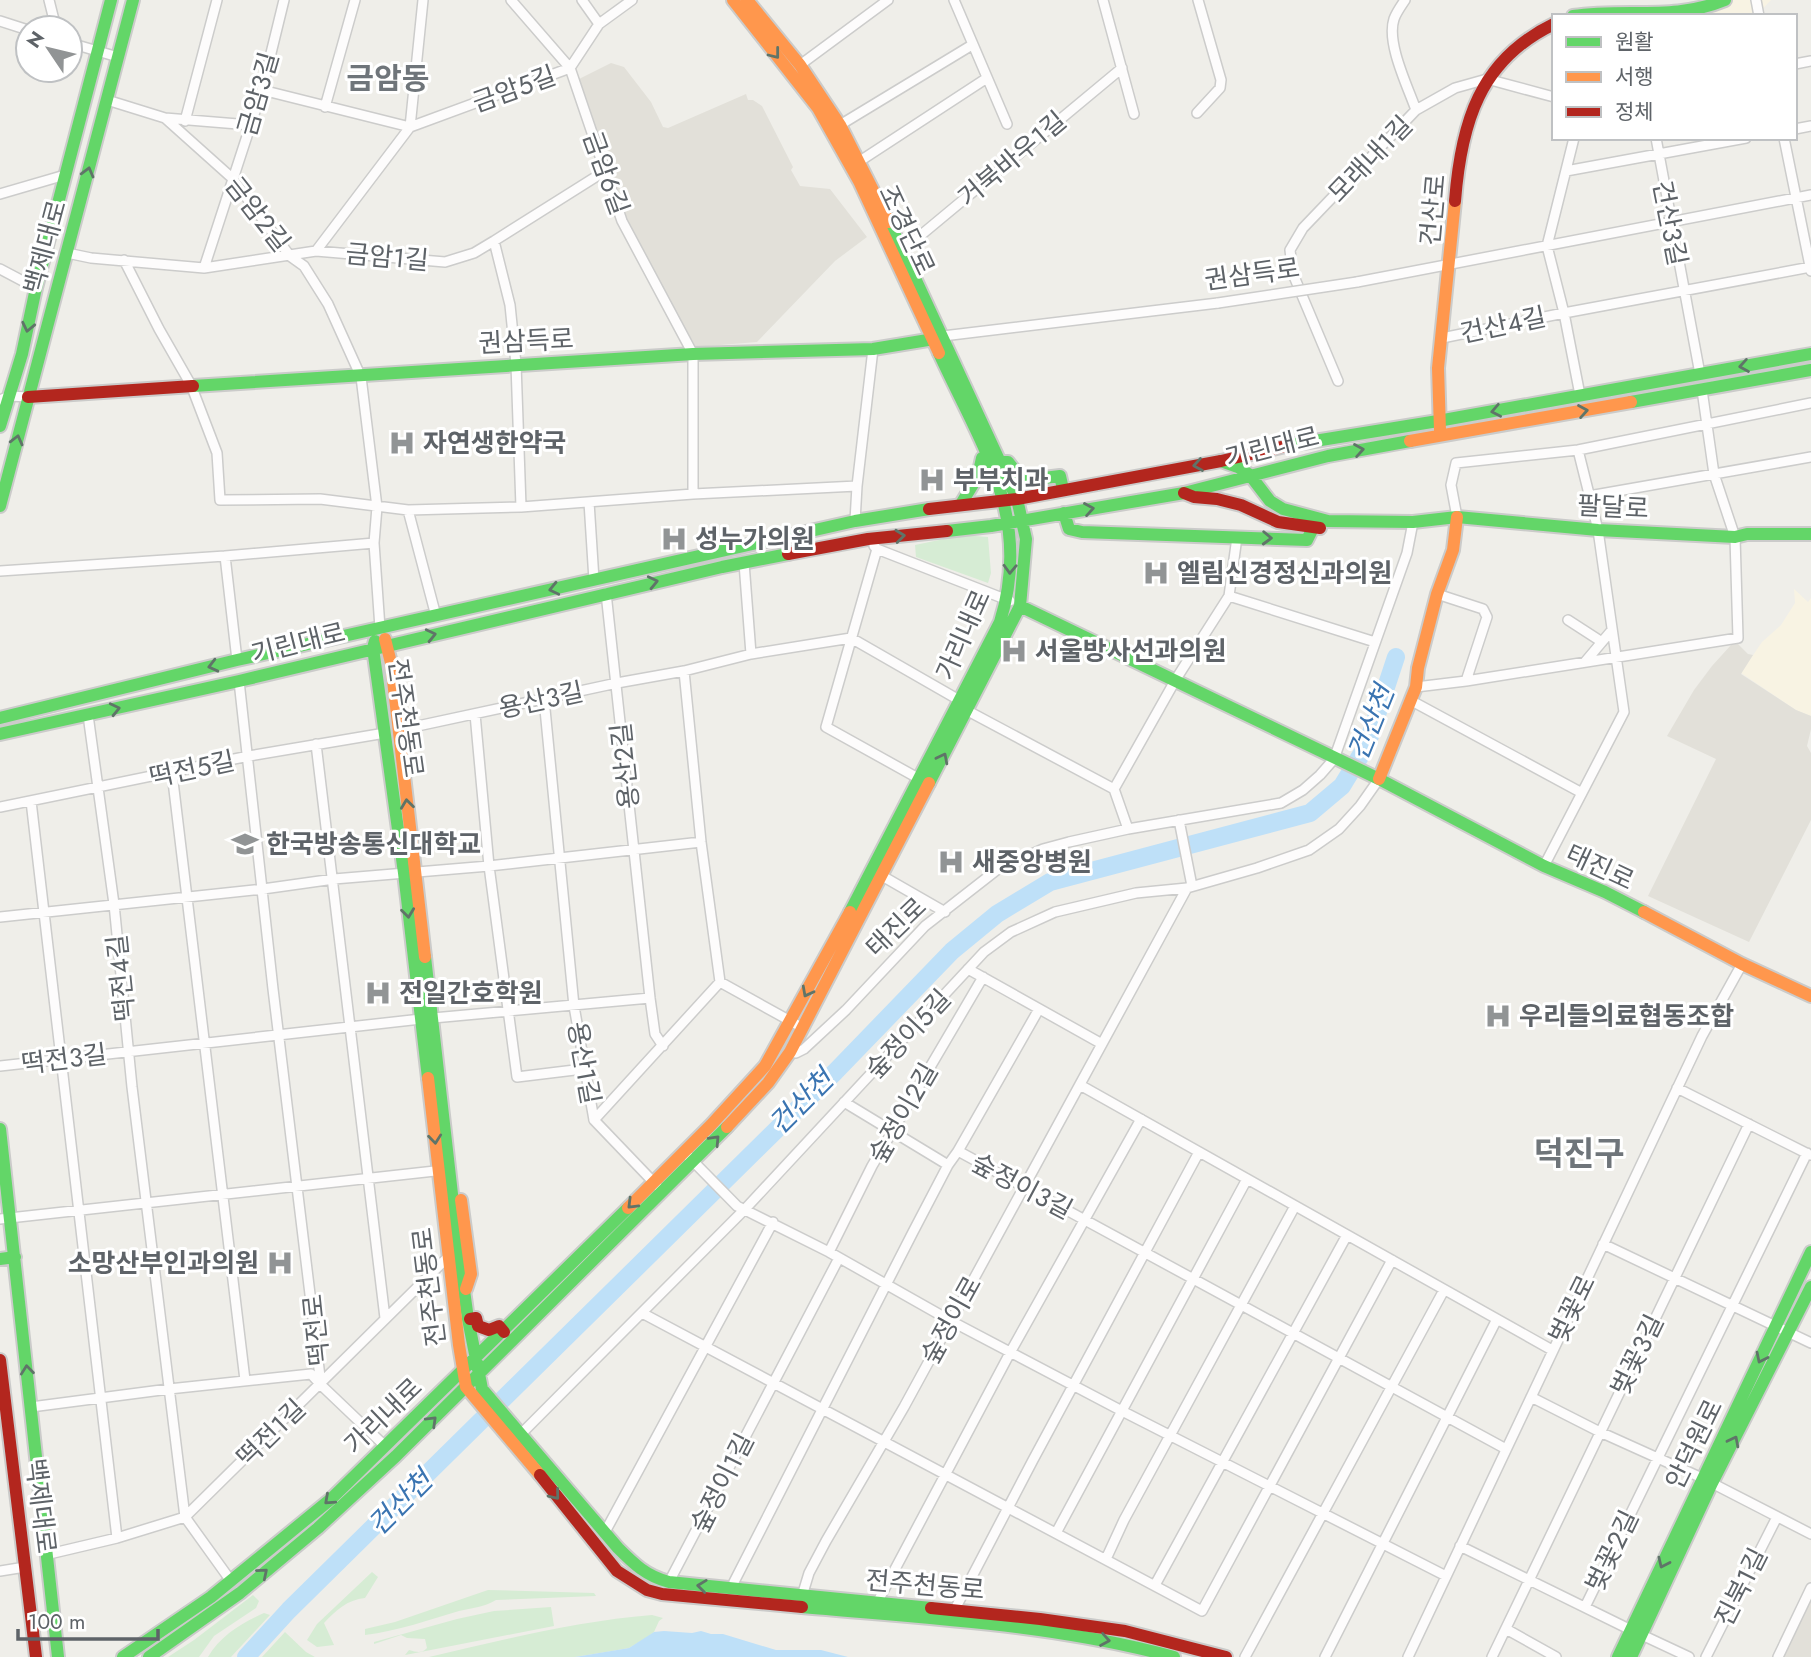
<svg xmlns="http://www.w3.org/2000/svg" width="1811" height="1657" font-family="Jost,'Noto Sans KR',sans-serif">
<style>
.commercial{fill:#f8f3e3}
.education{fill:#e2e0d9}
.green{fill:#d6ecd4}
.water{fill:#bee0f8}
.lines{fill:none;stroke-linecap:round;stroke-linejoin:round}
.river{stroke:#bee0f8;stroke-width:18}
.street-casing{stroke:#cccccb;stroke-width:12}
.fast-casing{stroke:#cbcbca;stroke-width:16}
.slow-casing{stroke:#cbcbca;stroke-width:16}
.jam-casing{stroke:#cbcbca;stroke-width:16}
.street{stroke:#fdfcfc;stroke-width:9}
.fast{stroke:#63d668;stroke-width:12}
.slow{stroke:#ff974d;stroke-width:12}
.jam{stroke:#b3261e;stroke-width:12}
.street-bridge-casing{stroke:#cccccb;stroke-width:12;stroke-linecap:butt}
.street-bridge{stroke:#fdfcfc;stroke-width:9}
.oneway{stroke:#5f7468}
.labels{text-anchor:middle;dominant-baseline:central;stroke-width:6;stroke-linejoin:round;paint-order:stroke}
.street-label{font-size:26px;fill:#5e6368;stroke:#fff}
.poi-label{font-size:26px;font-weight:bold;fill:#5e6368;stroke:#fff;text-anchor:start}
.water-label{font-size:28px;font-style:italic;fill:#3a74b1;stroke:#fff}
.quarter-label{font-size:30px;font-weight:bold;fill:#6f757a;stroke:#fff}
.district-label{font-size:33px;font-weight:bold;fill:#6f757a;stroke:#fff}
</style>
<rect width="100%" height="100%" fill="#efeee9"/>
<path class="commercial" d="M 1697,0 L 1771,0 L 1756,16 L 1700,16 Z
M 1794,589 L 1808,602 L 1811,598 L 1811,716 L 1796,710 L 1741,673 L 1762,642 L 1781,625 L 1795,603 Z"/>
<path class="education" d="M 611,63 L 624,67 L 651,102 L 663,127 L 668,128 L 746,94 L 748,100 L 753,100 L 762,106 L 793,167 L 791,170 L 800,186 L 830,189 L 867,237 L 835,261 L 757,342 L 696,347 L 626,224 L 602,157 L 579,79 Z
M 1738,644 L 1748,654 L 1753,655 L 1741,674 L 1796,710 L 1811,716 L 1811,729 L 1807,746 L 1811,753 L 1811,820 L 1749,942 L 1648,896 L 1716,759 L 1667,736 L 1694,690 L 1712,666 L 1731,645 Z
M 1811,1599 L 1811,1657 L 1782,1657 Z"/>
<path class="green" d="M 963,535 L 988,537 L 991,573 L 988,583 L 916,557 L 915,545 Z
M 372,1572 L 378,1577 L 365,1598 C 347,1600 336,1610 324,1623 L 334,1645 L 317,1647 L 307,1640 L 317,1624 Z
M 488,1590 L 594,1593 L 596,1596 L 496,1600 C 485,1607 472,1608 459,1611 C 428,1620 398,1631 365,1635 L 365,1629 L 395,1622 Z
M 253,1595 L 259,1601 L 256,1608 L 214,1636 L 199,1657 L 168,1657 L 194,1640 Z
M 551,1607 L 554,1626 L 395,1657 L 405,1655 L 409,1650 C 417,1652 421,1654 427,1648 L 425,1639 L 407,1638 L 401,1635 L 374,1644 L 374,1642 L 457,1619 L 494,1611 Z
M 264,1613 L 270,1615 L 231,1657 L 208,1657 C 221,1635 242,1623 264,1613 Z
M 652,1615 L 663,1618 L 659,1621 L 654,1632 L 646,1638 L 629,1648 L 606,1652 L 575,1657 L 429,1657 C 502,1640 577,1621 652,1615 Z
M 285,1632 L 306,1652 L 315,1657 L 262,1657 Z"/>
<path class="water" d="M 664,1631 L 692,1633 L 701,1631 L 711,1634 L 723,1634 L 776,1650 L 821,1650 L 848,1657 L 575,1657 L 629,1648 L 654,1632 Z"/>
<g class="lines">
<path class="river" d="M 246,1657 L 289,1610 L 835,1072 L 952,951 L 997,914 L 1050,882 L 1310,813 L 1342,786 L 1367,745 L 1396,657"/>
<g class="street-casing">
<path id="street" d="M 49,0 L 56,28
M 511,0 L 570,68 L 622,221 L 693,354 L 693,494
M 582,0 L 599,24
M 954,0 L 1007,124
M 1103,0 L 1134,114
M 1405,0 C 1401,6 1396,13 1394,19 C 1386,43 1408,87 1416,110
M 1756,0 L 1759,16
M 0,21 L 28,30
M 70,43 L 118,57
M 1795,64 L 1811,61
M 800,65 L 888,0
M 262,90 L 410,127 L 570,68 L 599,24 L 632,0
M 107,100 L 165,118 L 232,178 L 290,256 L 304,266 L 328,304 L 361,377 L 377,507 L 374,543 L 380,628
M 325,107 L 355,0
M 1197,113 L 1220,88 L 1221,80 L 1198,0
M 165,118 L 250,125
M 185,121 L 217,0
M 840,125 L 972,45
M 1795,129 L 1811,126
M 1574,138 L 1547,246 L 1564,313 L 1580,395
M 1656,138 L 1700,374
M 1784,138 L 1811,271
M 860,161 L 987,78
M 1566,171 L 1746,138
M 0,194 L 65,175
M 494,241 L 510,305 L 516,364 L 521,507
M 903,250 L 1122,68
M 316,251 L 410,127 L 423,0
M 67,253 L 91,258 L 204,268 L 316,251 L 445,262 L 474,253 L 494,241 L 605,171
M 124,260 L 159,329 L 191,385 L 217,453 L 220,500 L 320,499 L 408,510 L 521,507 L 693,494 L 857,486
M 204,268 L 262,90 L 284,0
M 0,269 L 36,288
M 1357,282 L 1811,195
M 943,336 L 1218,303
M 1442,338 L 1564,313 L 1811,267
M 1338,381 L 1293,274 L 1290,250 L 1303,228 L 1416,110 L 1455,88 L 1487,79 L 1554,97
M 0,400 L 9,396 L 28,397
M 1589,496 L 1811,457
M 589,502 L 594,580
M 408,510 L 436,616
M 1457,517 L 1451,485 L 1456,463 L 1578,450 L 1811,403
M 855,521 L 857,486 L 873,349
M 874,546 L 877,549 L 1010,601
M 877,549 L 826,727 L 925,782
M 225,556 L 237,660
M 744,563 L 751,654
M 0,571 L 225,556 L 374,543
M 606,593 L 650,998 L 655,1034 L 663,1046
M 1437,594 L 1483,609 L 1487,617 L 1466,681
M 1229,596 L 1375,642
M 1568,620 L 1602,642
M 1585,662 L 1612,630
M 684,671 L 701,842 L 720,982
M 239,681 L 273,989 L 321,1385 L 385,1446
M 1416,687 L 1466,681 L 1738,638 L 1735,537 L 1714,474 L 1702,390
M 544,699 L 574,1006 L 594,1120
M 1410,700 L 1582,793
M 475,714 L 489,866 L 517,1077 L 583,1069
M 88,715 L 114,904 L 132,1087 L 185,1517 L 231,1581
M 399,730 L 617,683 L 684,671 L 751,654 L 851,638 L 959,700 L 968,711 L 1114,789
M 316,744 L 385,1318
M 172,773 L 245,1380
M 31,801 L 117,1538
M 0,807 L 249,756 L 385,733
M 1179,820 L 1192,886
M 1128,829 L 1114,789 L 1176,679 L 1229,596 L 1237,537
M 1544,866 L 1624,712 L 1598,530 L 1578,450
M 877,873 L 945,912
M 0,917 L 263,889 L 334,879 L 489,866 L 701,842
M 968,969 L 1102,1044
M 433,1018 L 650,998
M 790,1052 L 796,1053 L 804,1049 L 846,1010 L 925,926 L 998,869 L 1043,849 L 1069,842 L 1128,829 L 1281,803 L 1303,790 L 1320,775 L 1334,759 L 1407,553 L 1413,522
M 0,1066 L 421,1019
M 1080,1085 L 1552,1350
M 1677,1088 L 1810,1155
M 844,1102 L 948,1165
M 958,1151 L 1506,1449
M 684,1152 L 737,1206 L 829,1252 L 951,1321 L 1122,1411 L 1446,1576
M 662,1191 L 594,1120 L 720,982 L 803,1028
M 0,1219 L 444,1170
M 1603,1244 L 1811,1343
M 829,1252 L 872,1166 L 983,977
M 642,1313 L 1202,1611 L 1392,1260
M 1531,1397 L 1600,1432 L 1702,1478 L 1811,1534
M 31,1407 L 169,1389 L 311,1374 L 321,1385
M 521,1434 L 746,1208 L 984,952 L 1011,932 L 1055,912 L 1136,893 L 1187,888 L 1257,868 L 1309,850 L 1339,829 L 1360,806 L 1379,779
M 605,1532 L 773,1222
M 1056,1533 L 1247,1179
M 1460,1546 L 1631,1630
M 45,1555 L 117,1538 L 185,1517 L 448,1257
M 1106,1559 L 1124,1520 L 1295,1206
M 0,1571 L 25,1567
M 669,1582 L 839,1258
M 1155,1585 L 1347,1235
M 734,1589 L 734,1582 L 913,1232 L 948,1165 L 958,1151 L 1039,1009
M 802,1596 L 809,1573 L 826,1541 L 904,1407 L 1187,888
M 877,1603 L 1011,1351 L 1141,1119
M 1585,1607 L 1807,1153
M 954,1611 L 1033,1460 L 1199,1152
M 1506,1629 L 1556,1657
M 1642,1635 L 1689,1657
M 1245,1657 L 1444,1290
M 1325,1657 L 1497,1319
M 1408,1657 L 1702,1036 L 1742,964
M 1492,1657 L 1749,1124
M 1706,1657 L 1777,1517
M 1778,1657 L 1811,1588"/>
</g>
<g class="fast-casing">
<path id="fast" d="M 1573,16 C 1626,8 1674,21 1725,0
M 889,222 L 1017,499 L 1026,539 L 1020,606 L 929,783
M 193,386 L 693,354 L 873,349 L 940,338
M 1631,402 L 1811,370
M 0,426 L 22,354 L 36,288 L 111,0
M 1290,445 L 1438,421 L 1811,354
M 1221,461 L 1238,467 L 1250,475 L 1270,501 L 1283,509 L 1328,521 L 1413,522 L 1457,517 L 1598,530 L 1735,537 L 1747,534 L 1811,534
M 999,462 L 1008,462 L 1015,471 L 1028,480 L 1060,476 L 1063,489
M 961,504 L 978,476 L 982,458 L 987,455
M 0,506 L 133,0
M 1064,513 L 1069,529 L 1082,532 L 1307,540 L 1313,528
M 947,531 L 991,526 L 1184,493 L 1328,456 L 1410,441
M 1020,606 L 1379,779 L 1544,866 L 1605,892 L 1644,912
M 375,641 L 373,648 L 404,873 L 428,1078
M 0,718 L 237,660 L 855,521 L 929,509
M 0,734 L 239,681 L 722,567 L 788,554
M 850,912 L 1000,622 C 1033,517 981,445 939,353
M 425,957 L 458,1247 L 468,1319 L 482,1389 L 618,1548 C 634,1564 646,1576 669,1582 L 931,1608
M 0,1129 L 58,1657
M 0,1259 L 15,1257
M 802,1607 C 927,1618 1053,1624 1174,1657
M 123,1657 L 211,1597 L 331,1499 L 628,1208
M 149,1657 L 240,1593 L 318,1528 L 396,1456 L 727,1127
M 1618,1657 L 1811,1252
M 1631,1657 L 1712,1483 L 1811,1287"/>
</g>
<g class="slow-casing">
<path id="slow" d="M 733,0 L 818,108 L 859,181 L 939,353
M 747,0 L 800,65 L 840,125 L 889,222
M 1440,430 L 1438,368 L 1455,201
M 1410,441 L 1631,402
M 385,639 L 391,663 L 425,957
M 1379,779 L 1416,687 L 1418,668 L 1437,594 L 1453,550 L 1457,517
M 1644,912 L 1742,964 L 1811,996
M 428,1078 L 459,1345 L 466,1387 L 540,1475
M 727,1127 L 768,1083 L 790,1052 L 929,783
M 461,1200 L 471,1274 L 466,1289
M 628,1208 L 711,1125 L 765,1066 L 850,912"/>
</g>
<g class="jam-casing">
<path id="jam" d="M 1455,201 C 1461,124 1479,60 1554,24
M 28,397 L 193,386
M 1184,493 L 1194,497 L 1217,499 L 1241,505 L 1278,522 L 1320,528
M 929,509 L 1017,499 L 1221,461 L 1290,445
M 788,554 L 868,539 L 947,531
M 470,1319 L 476,1318 L 478,1326 L 489,1330 L 499,1326 L 504,1332
M 0,1360 L 36,1657
M 540,1475 L 617,1571 L 647,1590 L 662,1594 L 802,1607
M 931,1608 L 1040,1619 L 1125,1631 L 1226,1657"/>
</g>
<use href="#street" class="street"/>
<use href="#fast" class="fast"/>
<use href="#slow" class="slow"/>
<use href="#jam" class="jam"/>
<g class="street-bridge-casing">
<path id="street-bridge" d="M 1218,303 L 1357,282"/>
</g>
<use href="#street-bridge" class="street-bridge"/>
</g>
<defs><path id="oneway-chevron" d="M-2-3.5L2.5 0L-2 3.5" fill="none" stroke-width="1.6" stroke-linecap="round" stroke-linejoin="round" transform="scale(1.75)"/></defs>
<g class="oneway">
<use href="#oneway-chevron" transform="translate(775 54) rotate(52)"/>
<use href="#oneway-chevron" transform="translate(88 172) rotate(-75)"/>
<use href="#oneway-chevron" transform="translate(28 327) rotate(102)"/>
<use href="#oneway-chevron" transform="translate(1744 366) rotate(170)"/>
<use href="#oneway-chevron" transform="translate(1496 411) rotate(169)"/>
<use href="#oneway-chevron" transform="translate(1583 411) rotate(-10)"/>
<use href="#oneway-chevron" transform="translate(17 440) rotate(-76)"/>
<use href="#oneway-chevron" transform="translate(1359 450) rotate(-10)"/>
<use href="#oneway-chevron" transform="translate(1198 465) rotate(171)"/>
<use href="#oneway-chevron" transform="translate(1089 509) rotate(-10)"/>
<use href="#oneway-chevron" transform="translate(900 536) rotate(-6)"/>
<use href="#oneway-chevron" transform="translate(1267 538) rotate(2)"/>
<use href="#oneway-chevron" transform="translate(1010 569) rotate(92)"/>
<use href="#oneway-chevron" transform="translate(653 582) rotate(-13)"/>
<use href="#oneway-chevron" transform="translate(554 589) rotate(167)"/>
<use href="#oneway-chevron" transform="translate(431 635) rotate(-13)"/>
<use href="#oneway-chevron" transform="translate(213 666) rotate(166)"/>
<use href="#oneway-chevron" transform="translate(115 709) rotate(-13)"/>
<use href="#oneway-chevron" transform="translate(943 758) rotate(-63)"/>
<use href="#oneway-chevron" transform="translate(407 804) rotate(-97)"/>
<use href="#oneway-chevron" transform="translate(408 913) rotate(83)"/>
<use href="#oneway-chevron" transform="translate(807 992) rotate(118)"/>
<use href="#oneway-chevron" transform="translate(435 1139) rotate(84)"/>
<use href="#oneway-chevron" transform="translate(715 1140) rotate(-47)"/>
<use href="#oneway-chevron" transform="translate(632 1204) rotate(135)"/>
<use href="#oneway-chevron" transform="translate(1761 1358) rotate(116)"/>
<use href="#oneway-chevron" transform="translate(27 1370) rotate(-96)"/>
<use href="#oneway-chevron" transform="translate(432 1421) rotate(-44)"/>
<use href="#oneway-chevron" transform="translate(1734 1441) rotate(-63)"/>
<use href="#oneway-chevron" transform="translate(555 1495) rotate(51)"/>
<use href="#oneway-chevron" transform="translate(329 1500) rotate(138)"/>
<use href="#oneway-chevron" transform="translate(1663 1563) rotate(115)"/>
<use href="#oneway-chevron" transform="translate(263 1573) rotate(-40)"/>
<use href="#oneway-chevron" transform="translate(702 1586) rotate(-173)"/>
<use href="#oneway-chevron" transform="translate(1105 1640) rotate(10)"/>
</g>
<defs>
<g id="hospital-bare" transform="scale(2.1)"><path d="M-5-5h3v3.5h4V-5h3V5h-3V1.5h-4V5h-3Z" fill="#919495" stroke="#fff" stroke-width="2.5" paint-order="stroke"/></g>
<g id="university-bare" transform="scale(2.1)"><path d="M0-5L7-2L0 1L-7-2ZM-4 1L0 2.5L4 1V4Q0 6-4 4Z" fill="#919495" stroke="#fff" stroke-width="2.5" paint-order="stroke"/></g>
</defs>
<g fill-rule="evenodd">
<use href="#hospital-bare" x="402" y="443"/>
<use href="#hospital-bare" x="932" y="480"/>
<use href="#hospital-bare" x="674" y="539"/>
<use href="#hospital-bare" x="1156" y="573"/>
<use href="#hospital-bare" x="1014" y="651"/>
<use href="#university-bare" x="245" y="844"/>
<use href="#hospital-bare" x="951" y="862"/>
<use href="#hospital-bare" x="378" y="993"/>
<use href="#hospital-bare" x="1498" y="1016"/>
<use href="#hospital-bare" x="280" y="1263"/>
</g>
<g class="labels">
<g class="street-label">
<text transform="translate(514 89) rotate(-20)">금암5길</text>
<text transform="translate(258 94) rotate(-74)">금암3길</text>
<text transform="translate(1012 159) rotate(-40)">거북바우1길</text>
<text transform="translate(1370 159) rotate(-46)">모래내1길</text>
<text transform="translate(606 173) rotate(70)">금암6길</text>
<text transform="translate(1433 210) rotate(-85)">건산로</text>
<text transform="translate(258 214) rotate(52)">금암2길</text>
<text transform="translate(1670 223) rotate(79)">건산3길</text>
<text transform="translate(907 230) rotate(65)">조경단로</text>
<text transform="translate(45 247) rotate(-75)">백제대로</text>
<text transform="translate(387 257) rotate(5)">금암1길</text>
<text transform="translate(1252 274) rotate(-8)">권삼득로</text>
<text transform="translate(1503 325) rotate(-12)">건산4길</text>
<text transform="translate(526 341) rotate(-3)">권삼득로</text>
<text transform="translate(1272 447) rotate(-14)">기린대로</text>
<text transform="translate(1613 507) rotate(3)">팔달로</text>
<text transform="translate(963 635) rotate(-66)">가리내로</text>
<text transform="translate(298 643) rotate(-14)">기린대로</text>
<text transform="translate(541 700) rotate(-12)">용산3길</text>
<text transform="translate(406 718) rotate(82)">전주천동로</text>
<text transform="translate(625 766) rotate(-96)">용산2길</text>
<text transform="translate(192 769) rotate(-12)">떡전5길</text>
<text transform="translate(1600 867) rotate(25)">태진로</text>
<text transform="translate(896 927) rotate(-44)">태진로</text>
<text transform="translate(121 978) rotate(-96)">떡전4길</text>
<text transform="translate(908 1034) rotate(-47)">숲정이5길</text>
<text transform="translate(64 1059) rotate(-7)">떡전3길</text>
<text transform="translate(584 1063) rotate(80)">용산1길</text>
<text transform="translate(903 1113) rotate(-60)">숲정이2길</text>
<text transform="translate(1022 1186) rotate(28)">숲정이3길</text>
<text transform="translate(429 1287) rotate(-97)">전주천동로</text>
<text transform="translate(1572 1309) rotate(-64)">벚꽃로</text>
<text transform="translate(951 1320) rotate(-61)">숲정이로</text>
<text transform="translate(316 1330) rotate(-96)">떡전로</text>
<text transform="translate(1637 1355) rotate(-64)">벚꽃3길</text>
<text transform="translate(383 1416) rotate(-44)">가리내로</text>
<text transform="translate(271 1433) rotate(-44)">떡전1길</text>
<text transform="translate(1694 1444) rotate(-64)">안덕원로</text>
<text transform="translate(722 1483) rotate(-63)">숲정이1길</text>
<text transform="translate(41 1506) rotate(83)">백제대로</text>
<text transform="translate(1612 1551) rotate(-64)">벚꽃2길</text>
<text transform="translate(925 1585) rotate(5)">전주천동로</text>
<text transform="translate(1741 1587) rotate(-63)">진북1길</text>
</g>
<g class="poi-label">
<text x="423" y="443">자연생한약국</text>
<text x="953" y="480">부부치과</text>
<text x="695" y="539">성누가의원</text>
<text x="1177" y="573">엘림신경정신과의원</text>
<text x="1035" y="651">서울방사선과의원</text>
<text x="266" y="844">한국방송통신대학교</text>
<text x="972" y="862">새중앙병원</text>
<text x="399" y="993">전일간호학원</text>
<text x="1519" y="1016">우리들의료협동조합</text>
<text x="259" y="1263" text-anchor="end">소망산부인과의원</text>
</g>
<g class="water-label">
<text transform="translate(1371 723) rotate(-68)">건산천</text>
<text transform="translate(801 1102) rotate(-45)">건산천</text>
<text transform="translate(400 1503) rotate(-45)">건산천</text>
</g>
<g class="quarter-label">
<text x="388" y="78">금암동</text>
</g>
<g class="district-label">
<text x="1579" y="1153">덕진구</text>
</g>
</g>
<rect x="1552" y="14" width="245" height="126" fill="#ffffff" stroke="#bfc1c3" stroke-width="2"/>
<rect x="1566" y="37" width="35" height="10" fill="#63d668" stroke="#bfc1c3" stroke-width="2"/>
<text x="1615" y="49" font-size="21" fill="#5e6368">원활</text>
<rect x="1566" y="72" width="35" height="10" fill="#ff974d" stroke="#bfc1c3" stroke-width="2"/>
<text x="1615" y="84" font-size="21" fill="#5e6368">서행</text>
<rect x="1566" y="107" width="35" height="10" fill="#b3261e" stroke="#bfc1c3" stroke-width="2"/>
<text x="1615" y="119" font-size="21" fill="#5e6368">정체</text>
<g transform="translate(49 49) rotate(305)"><circle r="33" fill="#ffffff" stroke="#bfc1c3" stroke-width="2"/>
<path d="M0-5L12 26L0 18L-12 26Z" fill="#919495"/>
<text y="-10" font-size="19" font-weight="bold" text-anchor="middle" fill="#5e6368">N</text>
</g>
<path d="M18 1629v10h140v-10" fill="none" stroke="#5e6368" stroke-width="3.5"/>
<text x="28" y="1629" font-size="21" fill="#5e6368" stroke="#ffffff" stroke-width="5" paint-order="stroke">100 m</text>
</svg>
